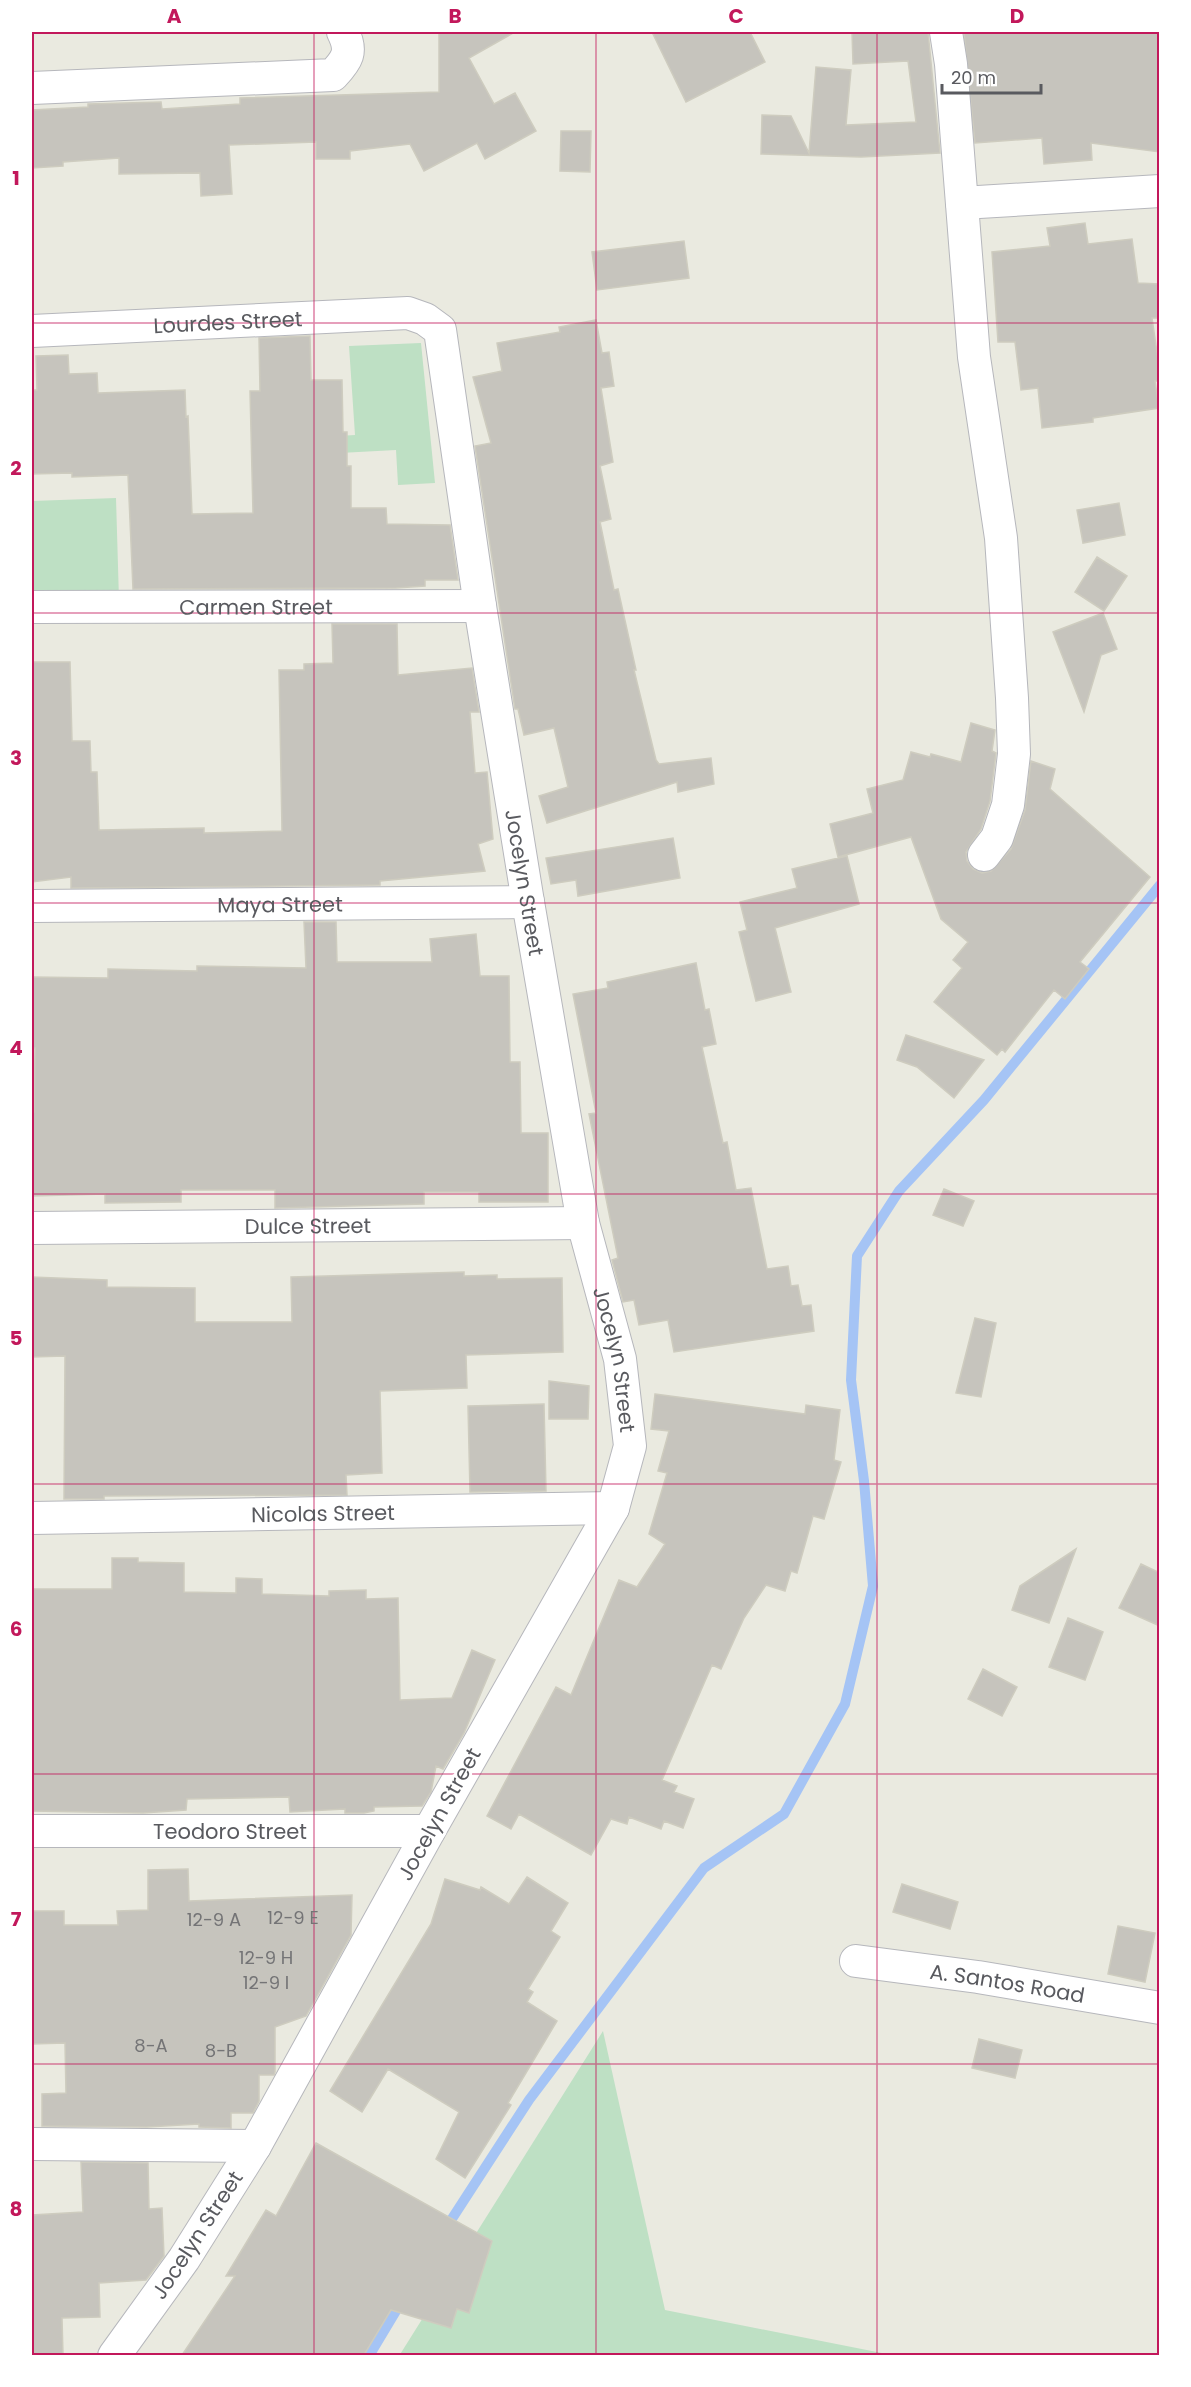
<svg xmlns="http://www.w3.org/2000/svg" width="1191" height="2387" font-family="Poppins,sans-serif">
<style>
.green{fill:#bee0c4}
.lines{fill:none;stroke-linecap:round;stroke-linejoin:round}
.stream{stroke:#a5c4f5;stroke-width:10}
.building{fill:#c6c4bd;stroke:#ceccbf;stroke-width:1.5}
.street-casing{stroke:#b6b7bc;stroke-width:34}
.street{stroke:#fff;stroke-width:32}
.grid{fill:none;stroke:#c2185b;stroke-width:1.5;stroke-opacity:0.55}
.labels{text-anchor:middle;dominant-baseline:central;stroke-width:6;stroke-linejoin:round;paint-order:stroke}
.number-label{font-size:18px;fill:#747476}
.street-label{font-size:21px;fill:#595a5f;stroke:#fff}
.neatline{fill:none;stroke:#c2185b;stroke-width:2}
.grid-label{font-size:20px;text-anchor:middle;font-weight:bold;fill:#c2185b}
</style>
<rect width="100%" height="100%" fill="#eaeae0"/>
<path class="green" d="M 421,343 L 435,483 L 398,485 L 396,450 L 321,454 L 320,437 L 355,435 L 349,346 Z
M 116,498 L 119,600 L 32,602 L 32,501 Z
M 603,2031 L 665,2310 L 892,2355 L 399,2356 Z"/>
<g class="lines">
<path class="stream" d="M 444,2231 L 529,2100 L 704,1868 L 784,1814 L 845,1704 L 873,1586 L 864,1481 L 851,1380 L 857,1256 L 899,1191 L 984,1100 L 1160,885
M 369,2356 L 402,2301"/>
</g>
<path class="building" d="M 439,32 L 515,32 L 469,58 L 494,104 L 515,93 L 536,131 L 485,159 L 477,143 L 424,171 L 410,144 L 350,151 L 350,159 L 316,159 L 316,142 L 229,145 L 232,194 L 201,196 L 200,173 L 119,174 L 119,158 L 63,162 L 63,166 L 32,168 L 32,110 L 88,107 L 88,104 L 161,102 L 162,109 L 240,104 L 240,98 L 439,92 Z
M 652,32 L 750,32 L 765,62 L 686,102 Z
M 852,32 L 928,32 L 940,153 L 861,157 L 761,154 L 762,115 L 791,116 L 809,153 L 816,67 L 851,70 L 846,125 L 916,122 L 908,61 L 853,64 Z
M 964,32 L 1160,32 L 1160,152 L 1091,143 L 1092,160 L 1044,164 L 1042,138 L 975,143 Z
M 561,131 L 591,131 L 590,172 L 560,171 Z
M 1085,223 L 1088,244 L 1132,239 L 1138,283 L 1160,284 L 1160,318 L 1152,318 L 1160,373 L 1160,381 L 1155,381 L 1159,408 L 1093,418 L 1093,422 L 1042,428 L 1038,388 L 1021,390 L 1015,342 L 998,342 L 992,252 L 1050,246 L 1047,228 Z
M 684,241 L 689,278 L 597,290 L 592,252 Z
M 596,320 L 602,353 L 609,352 L 614,386 L 601,388 L 613,462 L 600,466 L 611,519 L 600,522 L 614,590 L 618,589 L 636,670 L 634,670 L 656,760 L 659,764 L 711,758 L 714,784 L 678,792 L 677,782 L 547,823 L 539,796 L 568,787 L 554,728 L 524,735 L 518,709 L 515,709 L 475,446 L 491,443 L 473,377 L 502,371 L 497,343 L 560,332 L 559,327 Z
M 310,336 L 311,380 L 342,380 L 343,432 L 347,432 L 347,466 L 351,466 L 351,508 L 386,508 L 387,524 L 450,525 L 458,580 L 425,580 L 425,586 L 396,588 L 133,589 L 128,475 L 72,477 L 72,473 L 32,474 L 32,390 L 37,390 L 36,356 L 68,355 L 69,374 L 97,373 L 98,393 L 185,390 L 186,417 L 188,416 L 192,514 L 253,513 L 250,391 L 260,391 L 259,338 Z
M 1119,503 L 1125,535 L 1083,543 L 1077,510 Z
M 1097,557 L 1127,576 L 1104,611 L 1075,592 Z
M 1103,613 L 1117,649 L 1101,655 L 1084,712 L 1053,632 Z
M 332,624 L 397,624 L 398,675 L 472,668 L 479,712 L 470,712 L 475,773 L 487,772 L 493,839 L 478,844 L 485,871 L 380,881 L 380,885 L 71,888 L 71,877 L 32,882 L 32,662 L 70,662 L 72,741 L 90,741 L 91,772 L 97,772 L 99,830 L 204,828 L 204,833 L 282,831 L 279,670 L 304,670 L 304,664 L 333,663 Z
M 971,723 L 995,730 L 992,751 L 996,753 L 990,801 L 981,829 L 966,852 L 967,861 L 973,869 L 982,873 L 991,871 L 1011,849 L 1025,810 L 1031,761 L 1055,769 L 1050,789 L 1150,877 L 1080,962 L 1089,969 L 1065,999 L 1054,990 L 1005,1052 L 1002,1049 L 997,1055 L 934,1002 L 962,968 L 953,960 L 968,942 L 941,919 L 911,837 L 838,857 L 830,824 L 873,813 L 867,789 L 903,780 L 911,752 L 930,757 L 931,754 L 961,762 Z
M 673,838 L 680,878 L 578,896 L 576,880 L 551,884 L 546,858 Z
M 847,856 L 859,904 L 775,928 L 791,992 L 756,1001 L 739,932 L 747,930 L 740,902 L 797,888 L 792,869 Z
M 304,922 L 336,922 L 337,962 L 432,962 L 430,939 L 476,934 L 480,976 L 509,976 L 510,1062 L 520,1062 L 521,1133 L 548,1133 L 548,1202 L 479,1202 L 479,1192 L 424,1192 L 424,1204 L 275,1208 L 275,1190 L 181,1190 L 181,1202 L 105,1203 L 105,1194 L 32,1196 L 32,1112 L 34,1112 L 35,1048 L 32,1048 L 32,977 L 108,978 L 108,969 L 197,971 L 197,966 L 306,968 Z
M 696,963 L 705,1010 L 709,1009 L 716,1044 L 702,1047 L 723,1143 L 727,1142 L 736,1190 L 751,1188 L 767,1269 L 788,1266 L 791,1286 L 798,1285 L 802,1306 L 811,1305 L 814,1331 L 674,1352 L 668,1320 L 639,1325 L 634,1300 L 623,1302 L 612,1260 L 618,1258 L 589,1114 L 596,1113 L 573,994 L 608,988 L 607,982 Z
M 906,1035 L 984,1060 L 954,1098 L 917,1067 L 897,1060 Z
M 944,1189 L 974,1201 L 963,1226 L 933,1215 Z
M 464,1272 L 464,1276 L 497,1275 L 497,1279 L 562,1278 L 563,1352 L 466,1355 L 467,1388 L 380,1391 L 382,1473 L 346,1475 L 347,1495 L 104,1496 L 104,1499 L 64,1499 L 65,1356 L 32,1357 L 32,1277 L 107,1280 L 107,1287 L 195,1288 L 195,1322 L 292,1322 L 291,1277 Z
M 975,1318 L 996,1323 L 981,1397 L 956,1393 Z
M 549,1381 L 589,1386 L 588,1419 L 549,1419 Z
M 655,1394 L 805,1414 L 806,1405 L 840,1410 L 834,1460 L 841,1462 L 824,1519 L 813,1516 L 797,1573 L 791,1571 L 785,1591 L 766,1585 L 744,1618 L 721,1669 L 712,1665 L 662,1780 L 677,1786 L 674,1792 L 694,1799 L 683,1828 L 664,1821 L 661,1829 L 629,1817 L 627,1824 L 611,1819 L 591,1855 L 519,1814 L 511,1829 L 487,1816 L 556,1687 L 571,1695 L 619,1580 L 637,1587 L 665,1544 L 649,1534 L 667,1473 L 658,1471 L 669,1431 L 651,1429 Z
M 544,1404 L 546,1491 L 470,1492 L 468,1406 Z
M 1076,1549 L 1049,1623 L 1012,1610 L 1020,1586 Z
M 112,1558 L 138,1558 L 138,1562 L 184,1563 L 184,1592 L 236,1593 L 236,1578 L 262,1579 L 262,1594 L 329,1596 L 329,1591 L 366,1590 L 366,1599 L 398,1598 L 400,1700 L 452,1698 L 472,1650 L 495,1660 L 464,1733 L 443,1769 L 436,1766 L 431,1792 L 422,1806 L 374,1807 L 374,1811 L 364,1813 L 345,1813 L 345,1809 L 290,1812 L 289,1797 L 187,1799 L 186,1810 L 143,1813 L 32,1811 L 32,1589 L 112,1589 Z
M 1141,1564 L 1160,1573 L 1160,1626 L 1119,1608 Z
M 1068,1618 L 1103,1632 L 1085,1680 L 1049,1667 Z
M 983,1669 L 1017,1687 L 1002,1716 L 968,1699 Z
M 188,1869 L 189,1901 L 352,1895 L 351,1935 L 306,2016 L 275,2027 L 275,2072 L 274,2075 L 259,2075 L 259,2101 L 253,2113 L 231,2113 L 231,2128 L 199,2127 L 199,2124 L 147,2127 L 42,2126 L 42,2094 L 66,2093 L 65,2043 L 33,2044 L 32,1911 L 64,1911 L 64,1925 L 118,1925 L 117,1911 L 148,1910 L 148,1870 Z
M 527,1877 L 568,1903 L 551,1931 L 560,1937 L 528,1989 L 533,1992 L 527,2002 L 557,2021 L 508,2103 L 511,2105 L 465,2178 L 436,2159 L 459,2112 L 388,2069 L 362,2112 L 330,2091 L 431,1924 L 445,1879 L 480,1890 L 481,1887 L 509,1904 Z
M 902,1884 L 958,1902 L 950,1929 L 893,1912 Z
M 1118,1926 L 1155,1933 L 1145,1982 L 1108,1974 Z
M 979,2039 L 1022,2050 L 1015,2078 L 972,2068 Z
M 316,2143 L 492,2241 L 469,2313 L 457,2309 L 451,2328 L 391,2310 L 364,2355 L 182,2355 L 235,2276 L 226,2276 L 266,2210 L 276,2216 Z
M 81,2162 L 148,2163 L 149,2209 L 162,2208 L 164,2256 L 146,2280 L 99,2283 L 100,2317 L 62,2318 L 63,2355 L 32,2355 L 32,2215 L 83,2212 Z"/>
<g class="lines">
<g class="street-casing">
<g id="street">
<path d="M 946,32 L 951,64 L 974,357 L 1001,538 L 1012,698 L 1014,754 L 1008,805 L 997,838 L 984,855"/>
<path d="M 32,88 L 333,75 C 347,60 353,52 343,32"/>
<path d="M 962,203 L 1160,191"/>
<path id="s1" d="M 32,331 L 408,313 L 425,319 L 440,330 L 480,606 L 528,902 L 583,1223 L 620,1359 L 630,1446 L 613,1508 L 429,1831 L 255,2146 L 184,2259 L 114,2356"/>
<path id="s2" d="M 32,607 L 480,606"/>
<path id="s3" d="M 32,906 L 528,902"/>
<path id="s4" d="M 32,1228 L 583,1223"/>
<path id="s5" d="M 32,1518 L 613,1508"/>
<path id="s6" d="M 32,1831 L 429,1831"/>
<path id="s7" d="M 856,1961 L 978,1977 L 1160,2008"/>
<path d="M 32,2144 L 255,2146"/>
</g>
</g>
<use href="#street" class="street"/>
</g>
<path class="grid" d="M 314,32 L 314,2356M 596,32 L 596,2356M 877,32 L 877,2356M 32,323 L 1160,323M 32,613 L 1160,613M 32,903 L 1160,903M 32,1194 L 1160,1194M 32,1484 L 1160,1484M 32,1774 L 1160,1774M 32,2064 L 1160,2064"/>
<g class="labels">
<g class="number-label">
<text x="293" y="1917">12-9 E</text>
<text x="214" y="1919">12-9 A</text>
<text x="266" y="1957">12-9 H</text>
<text x="266" y="1982">12-9 I</text>
<text x="151" y="2045">8-A</text>
<text x="221" y="2050">8-B</text>
</g>
<g class="street-label">
<text stroke="none"><textPath href="#s1" startOffset="196">Lourdes Street</textPath></text>
<text stroke="none"><textPath href="#s2" startOffset="224">Carmen Street</textPath></text>
<text stroke="none"><textPath href="#s1" startOffset="972">Jocelyn Street</textPath></text>
<text stroke="none"><textPath href="#s3" startOffset="248">Maya Street</textPath></text>
<text stroke="none"><textPath href="#s4" startOffset="276">Dulce Street</textPath></text>
<text stroke="none"><textPath href="#s1" startOffset="1458">Jocelyn Street</textPath></text>
<text stroke="none"><textPath href="#s5" startOffset="291">Nicolas Street</textPath></text>
<text transform="translate(439 1814) rotate(-61)">Jocelyn Street</text>
<text stroke="none"><textPath href="#s6" startOffset="198">Teodoro Street</textPath></text>
<text stroke="none"><textPath href="#s7" startOffset="153">A. Santos Road</textPath></text>
<text transform="translate(197 2235) rotate(-57)">Jocelyn Street</text>
</g>
</g>
<rect width="1191" height="2387" fill="none" stroke="#ffffff" stroke-width="66"/>
<path d="M942 84v9h99v-9" fill="none" stroke="#595a5f" stroke-width="3"/>
<text x="951" y="84" font-size="18" fill="#595a5f" stroke="#ffffff" stroke-width="4.5" paint-order="stroke">20 m</text>
<rect x="33" y="33" width="1125" height="2321" class="neatline"/>
<g class="grid-label">
<text x="174" y="23">A</text>
<text x="455" y="23">B</text>
<text x="736" y="23">C</text>
<text x="1017" y="23">D</text>
<text x="16" y="185">1</text>
<text x="16" y="475">2</text>
<text x="16" y="765">3</text>
<text x="16" y="1055">4</text>
<text x="16" y="1345">5</text>
<text x="16" y="1636">6</text>
<text x="16" y="1926">7</text>
<text x="16" y="2216">8</text>
</g>
</svg>
